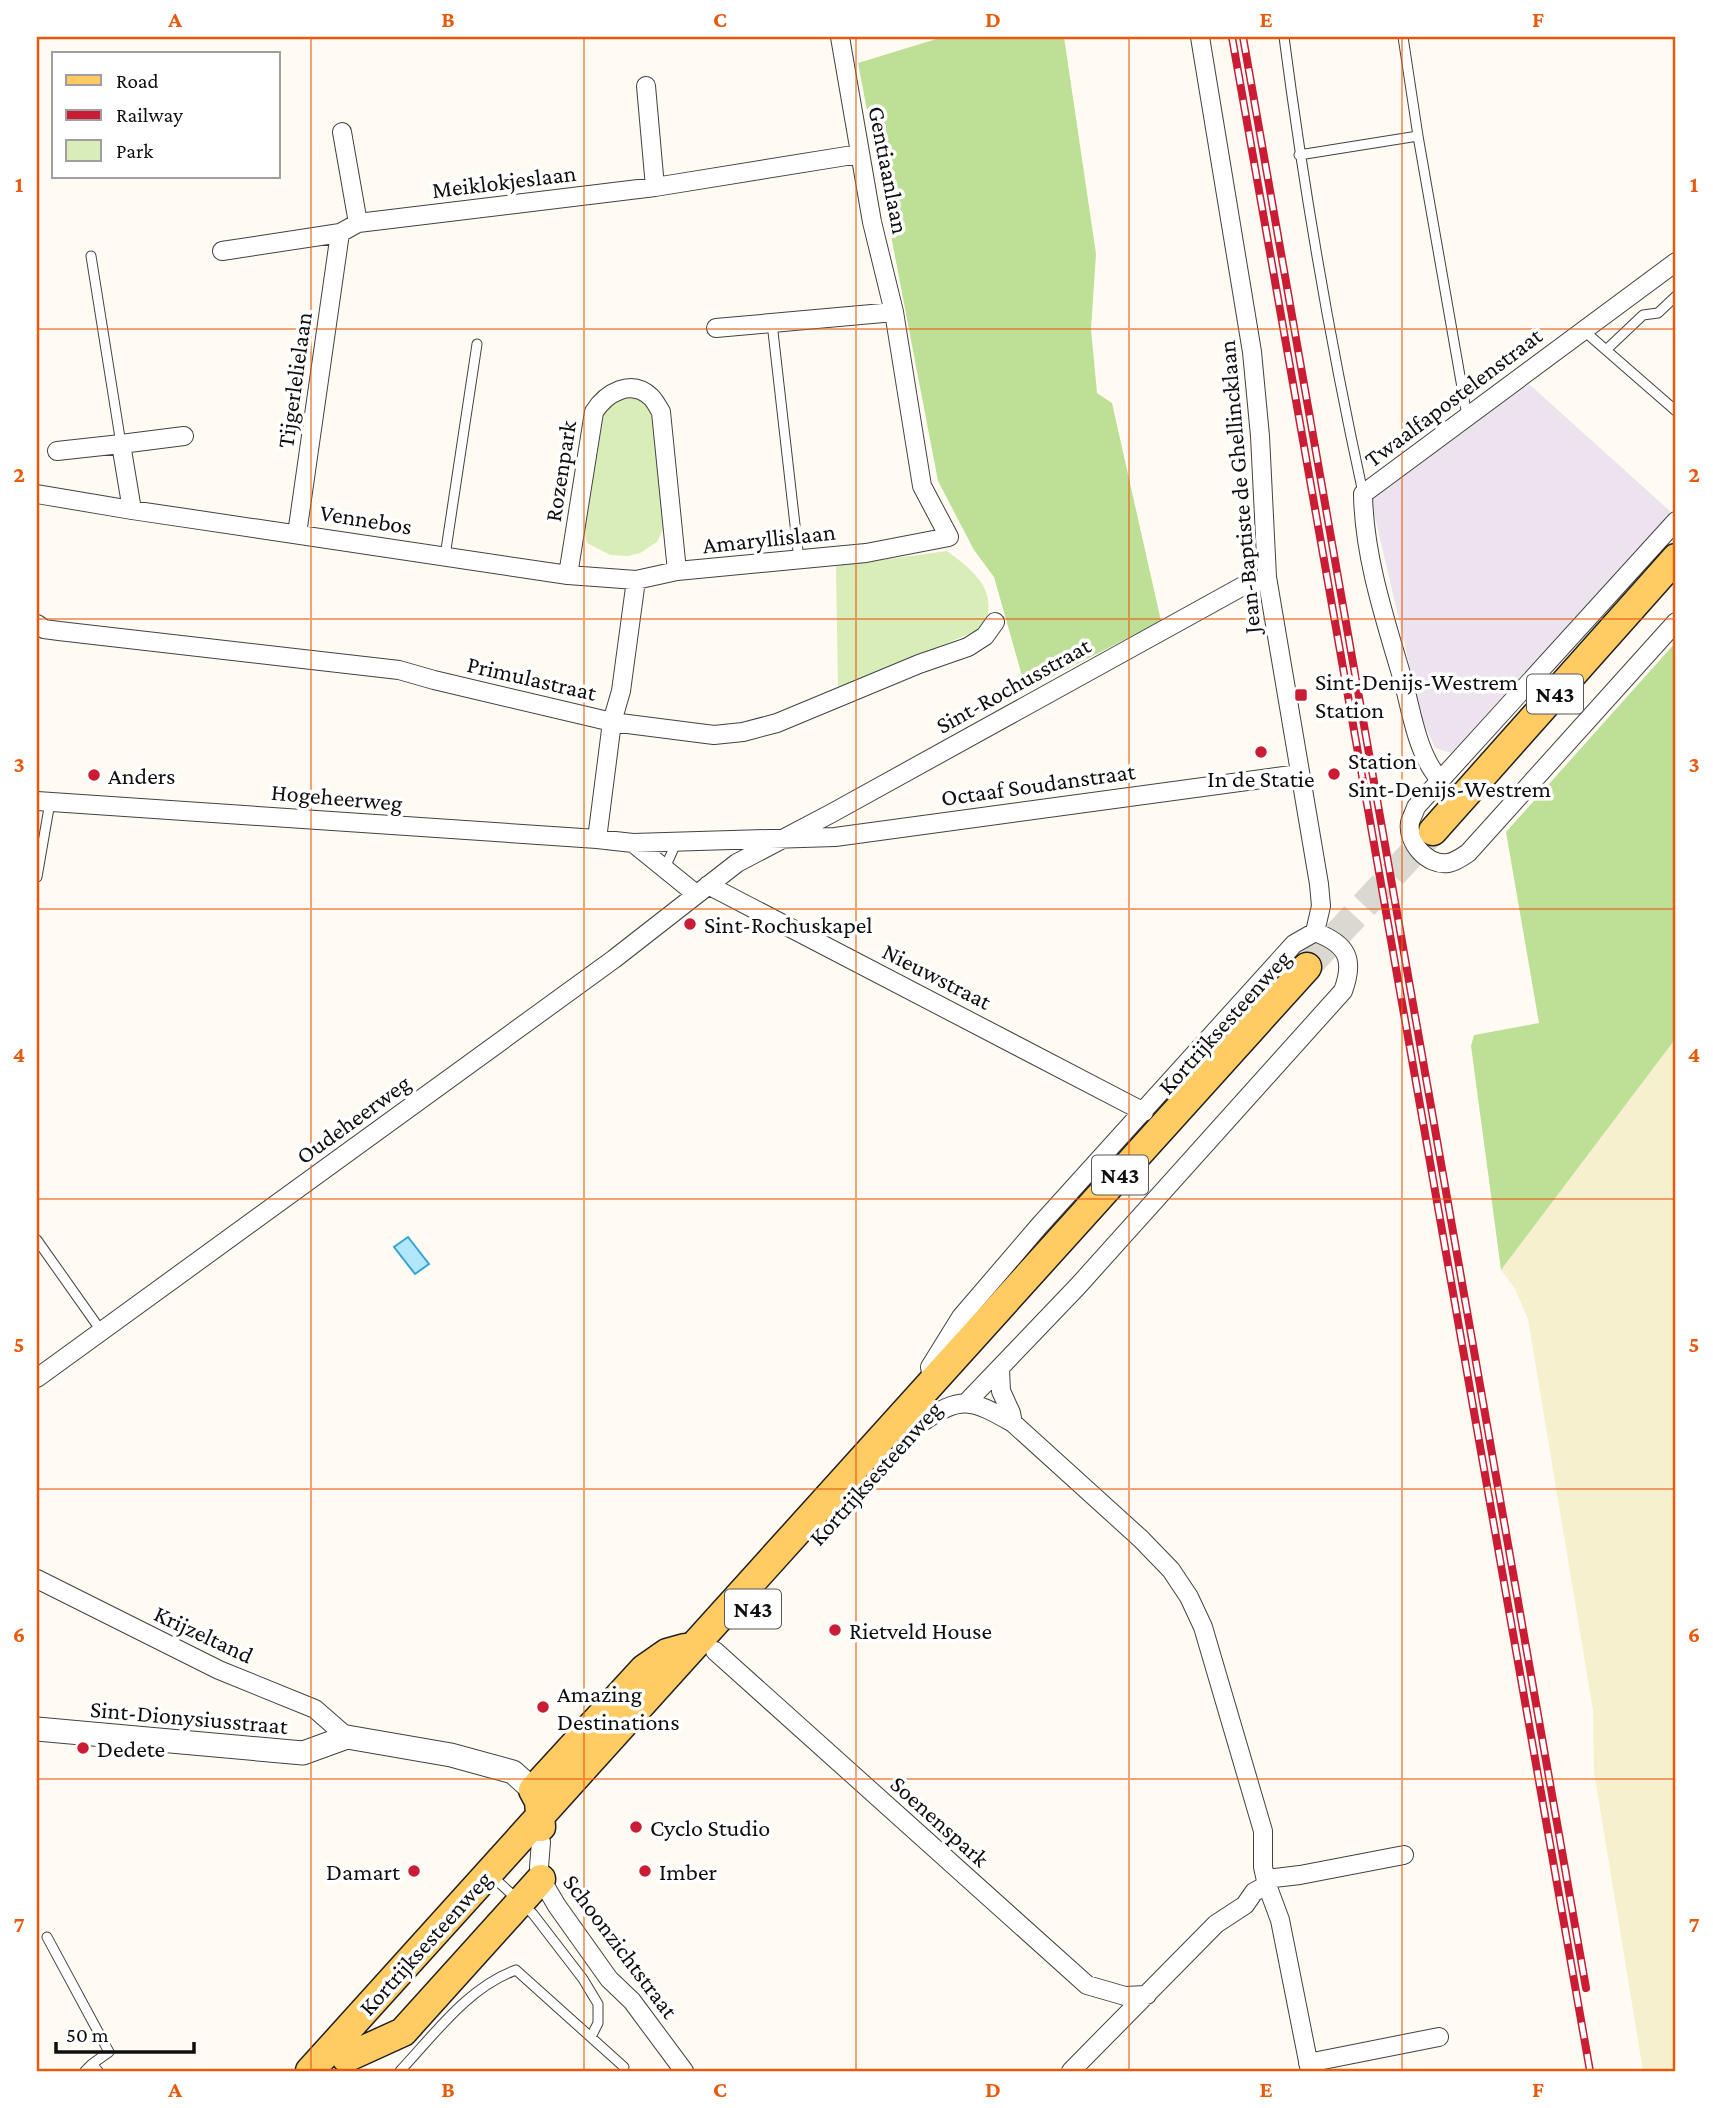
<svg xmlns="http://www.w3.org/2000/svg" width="1713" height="2108" font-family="'Crimson Pro',serif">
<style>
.industrial{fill:#ece3ee}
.farmland{fill:#f7f0cf}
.green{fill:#d8edb8}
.forest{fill:#bddf96}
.water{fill:#b2e6fa;stroke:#34a4d6;stroke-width:2}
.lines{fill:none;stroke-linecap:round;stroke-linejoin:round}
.primary-tunnel{stroke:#dbd8d0;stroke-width:28;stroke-dasharray:28 14;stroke-linecap:butt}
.service-casing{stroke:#424242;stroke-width:11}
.minor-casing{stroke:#424242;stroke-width:20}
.tertiary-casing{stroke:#424242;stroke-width:25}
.primary-casing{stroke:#202020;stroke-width:31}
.service{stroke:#fff;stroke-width:9}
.minor{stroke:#fff;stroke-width:18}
.tertiary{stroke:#fff;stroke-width:23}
.primary{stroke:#ffcb62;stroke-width:28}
.rail-casing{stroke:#ca1d35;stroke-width:8}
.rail{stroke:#fff;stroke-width:5;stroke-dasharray:16;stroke-linecap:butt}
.grid{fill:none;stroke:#e8590c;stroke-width:2;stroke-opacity:0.55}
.poi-dot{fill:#ca1d35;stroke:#fff;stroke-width:2.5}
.labels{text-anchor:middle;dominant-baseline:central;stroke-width:7;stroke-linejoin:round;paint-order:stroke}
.shield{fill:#fff;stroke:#575757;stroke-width:2}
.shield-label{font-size:23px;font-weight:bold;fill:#0f0f0f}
.street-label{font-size:24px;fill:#0f0f0f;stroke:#fff}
.poi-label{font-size:24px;fill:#0f0f0f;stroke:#fff;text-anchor:start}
.neatline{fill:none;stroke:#e8590c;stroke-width:2.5}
.grid-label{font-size:23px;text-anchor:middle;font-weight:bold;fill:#e8590c}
</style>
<rect width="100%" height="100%" fill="#fffbf2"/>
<path class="industrial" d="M 1529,384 L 1671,512 L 1451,753 L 1435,748 L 1422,719 L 1371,500 Z"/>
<path class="farmland" d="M 1676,1038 L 1676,2071 L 1643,2071 L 1594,1772 L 1593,1711 L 1528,1319 L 1515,1289 L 1501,1270 Z"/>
<path class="green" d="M 633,397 L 644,403 L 653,416 L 665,526 L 657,542 L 640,553 L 628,556 L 610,555 L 587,543 L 584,531 L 601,415 L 619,398 Z
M 947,551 C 975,572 1000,591 983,628 L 838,689 L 836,566 Z"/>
<path class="forest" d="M 943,37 L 1064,37 L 1096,254 L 1091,329 L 1097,393 L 1112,403 L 1161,621 L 1026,690 L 994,577 L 974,550 L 938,481 L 858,63 Z
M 1676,642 L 1676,1038 L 1501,1270 L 1471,1046 L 1474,1035 L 1539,1023 L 1506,832 Z"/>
<path class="water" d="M 408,1237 L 429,1264 L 415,1274 L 394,1247 Z"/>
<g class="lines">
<path class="primary-tunnel" d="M 1307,967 L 1433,831"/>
<g class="service-casing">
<path id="service" d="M 1284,37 C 1304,190 1330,342 1363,493
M 1403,37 L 1418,136
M 1299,155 L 1418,136 L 1467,416
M 91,256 L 121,444
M 772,323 L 799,560
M 1583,330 L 1676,411
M 1606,350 L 1643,315 L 1658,313 L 1676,296
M 445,556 L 477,344
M 665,868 L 676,843
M 37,877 L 50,802
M 37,1240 L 102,1332
M 492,1876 L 533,1914 L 583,1979 L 598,2004 L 598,2023 L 591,2037
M 47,1937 L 109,2052 L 92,2064
M 85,2071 L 92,2064 L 98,2071
M 400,2071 C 434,2035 468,1987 516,1970 L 624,2067"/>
</g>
<g class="minor-casing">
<path id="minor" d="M 1200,37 L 1252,352 L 1260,436 L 1267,577 L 1319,884 L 1321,906 L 1315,932
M 646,86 L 655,187
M 342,132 L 358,223
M 222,251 L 340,233 L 358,223 L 655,187 L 859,154
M 716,328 L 894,312
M 121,444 L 184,436
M 57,451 L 121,444 L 132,510
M 37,494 L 132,510 L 568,575 L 636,580 L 677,571 L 866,553 L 949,537 L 922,486 L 894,312 L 872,222 L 840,37
M 1676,521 L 1416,807 C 1415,812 1411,817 1410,823 C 1407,842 1427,866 1448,863 C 1455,862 1462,857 1468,853 L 1676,622
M 297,534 L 340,233
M 568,575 L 594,412 C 606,393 631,378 651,397 C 655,401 658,407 661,412 L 677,571
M 37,624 L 44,629 L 59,631 L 399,670 L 434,680 L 612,722 L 714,735 L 743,732 L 777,723 L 919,664 L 968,647 L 985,636 L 995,622
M 1440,780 C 1418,755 1412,715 1404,684 C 1386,622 1364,558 1363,494 L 1676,262
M 37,801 L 597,839 L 633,843 L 835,837 L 1299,774
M 597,839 L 612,722 L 621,691 L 636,580
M 633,843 L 696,894
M 708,885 L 1144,1112
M 1000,1369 L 1001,1391 L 1011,1413 L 1013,1423
M 37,1378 L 614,959 L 737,863 L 832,813 L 1243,586 L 1267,577
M 932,1378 L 930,1367 L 961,1317 L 1039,1226 L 1294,944 L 1315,932 C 1347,944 1355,959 1343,991 L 1078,1286 L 967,1402
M 921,1423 C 961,1395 971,1399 1013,1423 L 1141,1539 L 1171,1570 L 1189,1597 L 1203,1627 L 1263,1831 L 1263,1867 L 1267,1885 L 1280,1920 L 1310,2071
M 37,1579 L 219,1670 L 315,1709 L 347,1737
M 715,1651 L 1087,1985 L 1125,1996 L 1147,1995
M 541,1842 L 539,1867 L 541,1879 L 557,1906 L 609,1979 L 632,2001 L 684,2071
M 1266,1879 L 1300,1875 L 1404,1855
M 1308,2063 L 1439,2037
M 1071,2071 L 1216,1924 L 1245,1905 L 1254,1892 L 1267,1885"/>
</g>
<g class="tertiary-casing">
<path id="tertiary" d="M 37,1729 L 303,1753 L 347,1737 L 451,1755 L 513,1772 L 533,1790"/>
</g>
<g class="primary-casing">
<path id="primary" d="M 1433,831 L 1676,558
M 541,1827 L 539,1801 L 533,1790 L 644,1669 L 667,1653 L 685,1648
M 346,2058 L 403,2032 L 541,1879
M 310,2071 L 1307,967"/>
</g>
<use href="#service" class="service"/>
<use href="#minor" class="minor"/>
<use href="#tertiary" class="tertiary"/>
<use href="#primary" class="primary"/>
<g class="rail-casing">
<path id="rail" d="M 1232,37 L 1590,2071
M 1243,37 L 1586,1988"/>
</g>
<use href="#rail" class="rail"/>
</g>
<path class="grid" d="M 311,37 L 311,2071M 584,37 L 584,2071M 856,37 L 856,2071M 1129,37 L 1129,2071M 1402,37 L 1402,2071M 37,329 L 1676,329M 37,619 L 1676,619M 37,909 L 1676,909M 37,1199 L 1676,1199M 37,1489 L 1676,1489M 37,1779 L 1676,1779"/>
<g class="poi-dot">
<rect x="1294" y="688" width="14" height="14" rx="3.5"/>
<circle cx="1261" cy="752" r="7"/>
<circle cx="1334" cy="774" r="7"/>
<circle cx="94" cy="775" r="7"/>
<circle cx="690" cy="924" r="7"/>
<circle cx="835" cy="1630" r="7"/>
<circle cx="543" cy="1707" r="7"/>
<circle cx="83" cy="1748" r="7"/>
<circle cx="636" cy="1827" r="7"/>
<circle cx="414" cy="1871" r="7"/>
<circle cx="645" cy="1871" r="7"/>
</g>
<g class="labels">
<g class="shield">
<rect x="1527" y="674.5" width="56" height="39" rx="5"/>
<rect x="1092" y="1155.5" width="56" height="39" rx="5"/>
<rect x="725" y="1589.5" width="56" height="39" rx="5"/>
</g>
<g class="shield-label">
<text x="1555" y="694">N43</text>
<text x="1120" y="1175">N43</text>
<text x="753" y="1609">N43</text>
</g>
<g class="street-label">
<text transform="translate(889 170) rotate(79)">Gentiaanlaan</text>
<text transform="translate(504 181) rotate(-7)">Meiklokjeslaan</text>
<text transform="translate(294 380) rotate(-82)">Tijgerlelielaan</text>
<text transform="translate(1453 397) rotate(-37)">Twaalfapostelenstraat</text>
<text transform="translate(560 471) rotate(-81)">Rozenpark</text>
<text transform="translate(1239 487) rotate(-95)">Jean-Baptiste de Ghellincklaan</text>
<text transform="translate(366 519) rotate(9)">Vennebos</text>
<text transform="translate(769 538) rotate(-6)">Amaryllislaan</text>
<text transform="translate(532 678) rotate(13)">Primulastraat</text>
<text transform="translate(1013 685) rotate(-29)">Sint-Rochusstraat</text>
<text transform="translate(1038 784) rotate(-8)">Octaaf Soudanstraat</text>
<text transform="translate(337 797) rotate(5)">Hogeheerweg</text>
<text transform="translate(937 976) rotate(27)">Nieuwstraat</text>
<text transform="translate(1224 1022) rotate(-48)">Kortrijksesteenweg</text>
<text transform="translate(353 1119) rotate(-36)">Oudeheerweg</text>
<text transform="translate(875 1473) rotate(-48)">Kortrijksesteenweg</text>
<text transform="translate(204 1634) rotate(25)">Krijzeltand</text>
<text transform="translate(189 1717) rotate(5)">Sint-Dionysiusstraat</text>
<text transform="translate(940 1821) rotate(42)">Soenenspark</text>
<text transform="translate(425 1943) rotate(-48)">Kortrijksesteenweg</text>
<text transform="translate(621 1946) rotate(53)">Schoonzichtstraat</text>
</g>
<g class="poi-label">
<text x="1315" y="681">Sint-Denijs-Westrem<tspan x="1315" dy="28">Station</tspan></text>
<text x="1348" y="760">Station<tspan x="1348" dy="28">Sint-Denijs-Westrem</tspan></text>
<text x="108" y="775">Anders</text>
<text x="1261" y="778" text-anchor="middle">In de Statie</text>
<text x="704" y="924">Sint-Rochuskapel</text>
<text x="849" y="1630">Rietveld House</text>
<text x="557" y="1693">Amazing<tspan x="557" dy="28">Destinations</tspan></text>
<text x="97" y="1748">Dedete</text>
<text x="650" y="1827">Cyclo Studio</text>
<text x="400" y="1871" text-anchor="end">Damart</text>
<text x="659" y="1871">Imber</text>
</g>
</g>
<rect width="1713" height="2108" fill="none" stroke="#ffffff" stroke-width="77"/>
<rect x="52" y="52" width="228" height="126" fill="#ffffff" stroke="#9f9f9f" stroke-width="2"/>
<rect x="66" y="75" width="35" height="10" fill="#ffcb62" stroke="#9f9f9f" stroke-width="2"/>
<text x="116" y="88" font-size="21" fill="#0f0f0f">Road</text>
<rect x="66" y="110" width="35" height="10" fill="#ca1d35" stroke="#9f9f9f" stroke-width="2"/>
<text x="116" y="122" font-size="21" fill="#0f0f0f">Railway</text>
<rect x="66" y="140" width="35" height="21" fill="#d8edb8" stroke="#9f9f9f" stroke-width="2"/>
<text x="116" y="158" font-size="21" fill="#0f0f0f">Park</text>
<path d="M56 2042v10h138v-10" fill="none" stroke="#0f0f0f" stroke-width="3.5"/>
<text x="66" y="2042" font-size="21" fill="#0f0f0f" stroke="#ffffff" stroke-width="5" paint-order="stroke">50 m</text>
<rect x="38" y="38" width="1636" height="2032" class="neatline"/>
<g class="grid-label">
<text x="175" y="27">A</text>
<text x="448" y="27">B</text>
<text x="720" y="27">C</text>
<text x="993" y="27">D</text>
<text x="1266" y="27">E</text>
<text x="1538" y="27">F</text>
<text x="19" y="192">1</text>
<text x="1694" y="192">1</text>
<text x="19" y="482">2</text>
<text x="1694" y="482">2</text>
<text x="19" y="772">3</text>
<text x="1694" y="772">3</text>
<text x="19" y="1062">4</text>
<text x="1694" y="1062">4</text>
<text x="19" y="1352">5</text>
<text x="1694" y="1352">5</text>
<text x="19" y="1642">6</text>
<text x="1694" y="1642">6</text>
<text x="19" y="1932">7</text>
<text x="1694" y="1932">7</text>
<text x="175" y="2097">A</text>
<text x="448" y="2097">B</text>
<text x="720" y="2097">C</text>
<text x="993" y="2097">D</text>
<text x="1266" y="2097">E</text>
<text x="1538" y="2097">F</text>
</g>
</svg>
